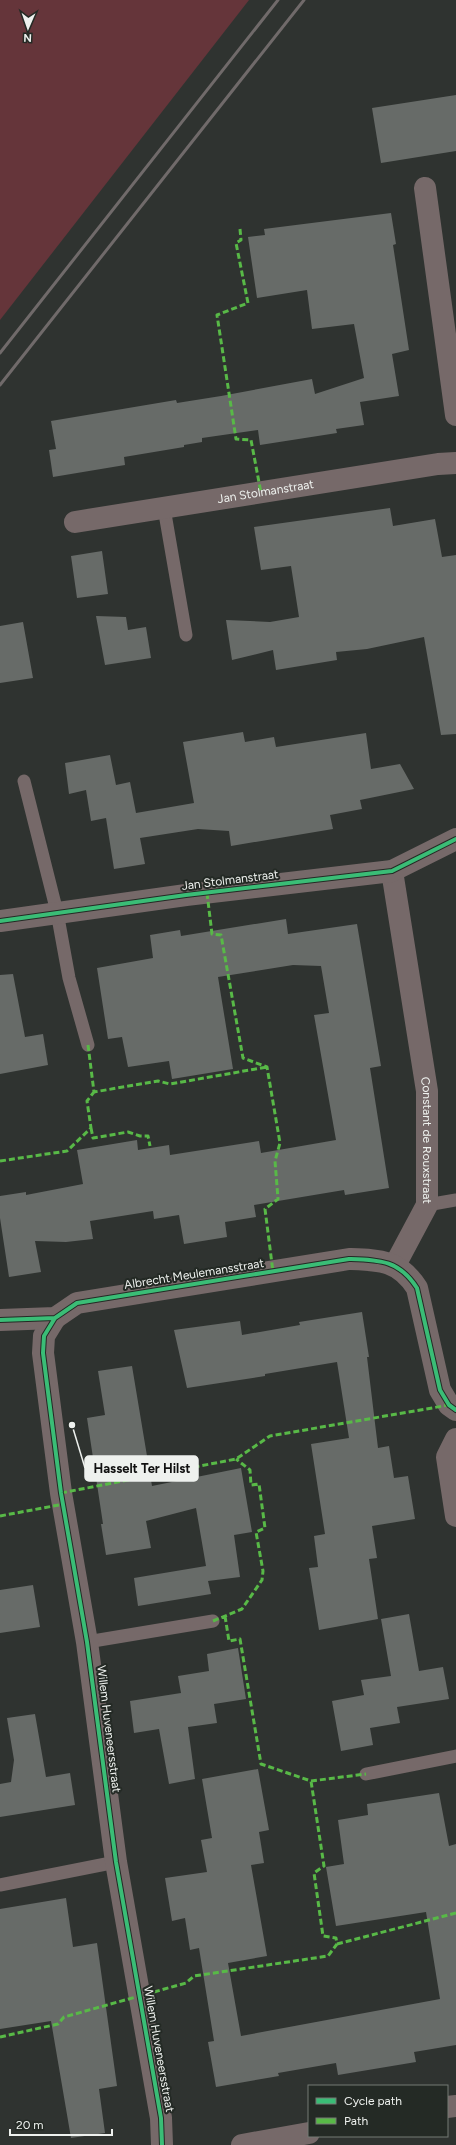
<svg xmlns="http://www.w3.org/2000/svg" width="456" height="2145" font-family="Figtree,sans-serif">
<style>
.green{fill:#65353a}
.building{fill:#676b68}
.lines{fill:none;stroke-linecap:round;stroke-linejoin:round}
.service{stroke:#766969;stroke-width:13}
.minor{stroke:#766969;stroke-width:22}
.rail{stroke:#706a6a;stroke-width:3}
.quiet{stroke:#58b947;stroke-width:3;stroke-dasharray:6 3;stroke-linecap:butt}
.cycleway-casing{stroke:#242a25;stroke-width:6}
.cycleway{stroke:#3abd76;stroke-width:4}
.labels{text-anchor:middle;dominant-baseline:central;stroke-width:4;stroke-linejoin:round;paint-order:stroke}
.street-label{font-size:12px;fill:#eef1ee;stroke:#242a25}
.leader{fill:none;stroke:#eef1ee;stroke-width:1.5}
.callout-dot{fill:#eef1ee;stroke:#242a25;stroke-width:1.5}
.callout{fill:#eef1ee;stroke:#eef1ee;stroke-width:1.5}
.callout-label{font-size:13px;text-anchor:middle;font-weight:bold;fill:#111}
</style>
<rect width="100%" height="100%" fill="#2f3330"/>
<path class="green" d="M 0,0 L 249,0 L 0,320 Z"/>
<path class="building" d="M 456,95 L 456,151 L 381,163 L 372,108 Z
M 391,213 L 396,244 L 393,245 L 409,350 L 392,354 L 399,396 L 360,402 L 364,425 L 336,429 L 337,433 L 260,445 L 258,430 L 202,438 L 202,442 L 184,445 L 184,447 L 124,457 L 125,465 L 53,477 L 49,450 L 56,449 L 51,421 L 176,400 L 177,403 L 221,396 L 312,379 L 315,394 L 364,378 L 354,324 L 312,329 L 307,290 L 257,298 L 248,237 L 265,235 L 264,229 Z
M 390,508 L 393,526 L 435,519 L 442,557 L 456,555 L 456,734 L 441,735 L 424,637 L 367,649 L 336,652 L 337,660 L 276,670 L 273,650 L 232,660 L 226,620 L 270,622 L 299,617 L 291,566 L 261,570 L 254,527 Z
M 102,551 L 108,594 L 77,598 L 71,556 Z
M 96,616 L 126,617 L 128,630 L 146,627 L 151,658 L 105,665 Z
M 23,622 L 33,678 L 0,683 L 0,626 Z
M 243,732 L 245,742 L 274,737 L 276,747 L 366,733 L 371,769 L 400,764 L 414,789 L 360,800 L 362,809 L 330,815 L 333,829 L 231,846 L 229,831 L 198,829 L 140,838 L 145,864 L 114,869 L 106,818 L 91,821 L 86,790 L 69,794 L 65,763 L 110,755 L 116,785 L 130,782 L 136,813 L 194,803 L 183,742 Z
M 286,919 L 288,934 L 357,924 L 381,1066 L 370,1068 L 389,1188 L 345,1195 L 344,1190 L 254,1205 L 256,1217 L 225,1222 L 227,1237 L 184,1244 L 179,1215 L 154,1219 L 153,1211 L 90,1221 L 93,1239 L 66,1242 L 35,1241 L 41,1272 L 9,1277 L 0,1218 L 0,1196 L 26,1192 L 26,1195 L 83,1184 L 77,1150 L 137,1140 L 138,1150 L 169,1145 L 170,1155 L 259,1141 L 261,1153 L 336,1140 L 314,1015 L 329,1013 L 321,966 L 293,965 L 218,977 L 233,1069 L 172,1079 L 169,1061 L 128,1067 L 122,1037 L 108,1039 L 97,968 L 153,958 L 150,935 L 180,930 L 181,936 Z
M 13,974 L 25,1037 L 43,1034 L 48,1065 L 0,1074 L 0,975 Z
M 362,1312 L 369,1357 L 367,1357 L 378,1448 L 389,1446 L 394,1478 L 408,1476 L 415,1519 L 372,1526 L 377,1558 L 369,1559 L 378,1619 L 319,1630 L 309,1568 L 318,1567 L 314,1536 L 325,1534 L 311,1444 L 349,1438 L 337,1362 L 265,1374 L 265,1376 L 187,1388 L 174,1330 L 240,1321 L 242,1335 L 300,1325 L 299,1322 Z
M 132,1366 L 152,1486 L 241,1468 L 252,1532 L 234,1535 L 240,1577 L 208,1581 L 211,1594 L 138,1606 L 134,1578 L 206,1566 L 196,1508 L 146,1521 L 151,1548 L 106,1555 L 101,1524 L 103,1524 L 87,1418 L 105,1415 L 98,1371 Z
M 33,1585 L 40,1627 L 0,1633 L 0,1590 Z
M 409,1614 L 419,1671 L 443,1667 L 449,1699 L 397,1707 L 400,1723 L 370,1728 L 373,1745 L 341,1751 L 332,1701 L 364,1695 L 361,1680 L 391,1676 L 381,1619 Z
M 238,1648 L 246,1699 L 214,1704 L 217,1723 L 188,1727 L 195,1779 L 169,1784 L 159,1729 L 134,1733 L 130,1701 L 181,1693 L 178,1676 L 209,1671 L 207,1654 Z
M 35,1714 L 46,1777 L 70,1773 L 75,1805 L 0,1817 L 0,1784 L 11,1782 L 14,1760 L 7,1718 Z
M 258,1769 L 269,1830 L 259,1832 L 264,1863 L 251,1865 L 267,1956 L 228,1963 L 241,2036 L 440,1999 L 426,1912 L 336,1926 L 326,1867 L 344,1864 L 338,1820 L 368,1815 L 367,1804 L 439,1793 L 449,1846 L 456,1844 L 456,2045 L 414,2052 L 416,2062 L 338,2075 L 336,2063 L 278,2073 L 279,2076 L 216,2087 L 208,2042 L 214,2041 L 199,1948 L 190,1950 L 185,1918 L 172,1921 L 165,1878 L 207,1872 L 201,1840 L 212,1838 L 202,1779 Z
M 66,1898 L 73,1947 L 97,1943 L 117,2086 L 99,2089 L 105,2133 L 71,2138 L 51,2021 L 0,2029 L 0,1909 Z"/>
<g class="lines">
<path class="service" d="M 164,508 L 186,635
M 24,781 L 57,912 L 69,978 L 88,1045
M 427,1205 L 456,1200
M 87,1642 L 213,1621
M 366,1774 L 456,1756
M 0,1885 L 116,1862"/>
<g class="minor">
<path d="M 425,188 L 456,415"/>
<path id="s1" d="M 75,522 L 438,464 L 456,463"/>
<path id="s2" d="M 392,871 L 427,1091 L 427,1205 L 395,1265"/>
<path d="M 0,921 L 186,895 L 392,871 L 456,839"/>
<path d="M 55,1318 L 44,1336 L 43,1353 L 61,1493 L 87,1642 L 116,1862 L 161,2118 L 162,2145"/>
<path d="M 0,1320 L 55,1318 L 77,1303 L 349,1259 C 380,1260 399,1260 417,1288 L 440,1390 L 449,1405 L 456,1410"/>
<path d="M 456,1439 L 447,1457 L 456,1516"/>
<path d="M 447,2107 L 456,2106"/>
<path d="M 242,2145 L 309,2133"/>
</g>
<path class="rail" d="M 0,353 L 278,0
M 0,385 L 304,0"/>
<path class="quiet" d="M 240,229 L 241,240 L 236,243 L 248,303 L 217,315 L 236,439 L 251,440 L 261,493
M 207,893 L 212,934 L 221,935 L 243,1058 L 267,1067 L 280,1143 L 275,1161 L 278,1199 L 265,1209 L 273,1272
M 88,1045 L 94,1092 L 158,1081 L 170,1084 L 267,1067
M 91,1128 L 93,1138 L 128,1132 L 140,1136 L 148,1136 L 150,1146
M 0,1161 L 67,1151 L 91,1128 L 87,1101 L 94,1092
M 61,1493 L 236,1459 L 270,1436 L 449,1405
M 0,1516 L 64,1504
M 225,1616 L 229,1641 L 240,1639 L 261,1764 L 311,1781 L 366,1774
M 213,1621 L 242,1609 L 262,1580 L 263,1571 L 256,1532 L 265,1528 L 259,1484 L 251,1485 L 250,1470 L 236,1459
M 337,1944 L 456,1913
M 0,2037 L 58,2024 L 64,2017 L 186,1983 L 194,1976 L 328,1956 L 337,1944 L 336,1938 L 323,1936 L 314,1873 L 324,1866 L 311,1781"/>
<g class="cycleway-casing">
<path id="cycleway" d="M 0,921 L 186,895 L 392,871 L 456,839
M 55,1318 L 44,1336 L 43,1353 L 61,1493 L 87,1642 L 116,1862 L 161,2118 L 162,2145
M 0,1320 L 55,1318 L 77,1303 L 349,1259 C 380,1260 399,1260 417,1288 L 440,1390 L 449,1405 L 456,1410"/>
</g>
<use href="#cycleway" class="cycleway"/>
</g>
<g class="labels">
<g class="street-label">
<text stroke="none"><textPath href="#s1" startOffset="193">Jan Stolmanstraat</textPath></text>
<text transform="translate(230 880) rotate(-7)">Jan Stolmanstraat</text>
<text stroke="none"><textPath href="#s2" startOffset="272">Constant de Rouxstraat</textPath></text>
<text transform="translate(194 1274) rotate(-9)">Albrecht Meulemansstraat</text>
<text transform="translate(109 1729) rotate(83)">Willem Huveneersstraat</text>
<text transform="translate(159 2049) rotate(80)">Willem Huveneersstraat</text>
</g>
</g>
<path class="leader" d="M72 1425L85 1468"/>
<circle class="callout-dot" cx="72" cy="1425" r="4"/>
<rect class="callout" x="85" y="1456" width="113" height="25" rx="4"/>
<g class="callout-label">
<text x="142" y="1473">Hasselt Ter Hilst</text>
</g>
<rect x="308" y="2085" width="140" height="52" fill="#242a25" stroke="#757a75"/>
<rect x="316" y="2098" width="20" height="6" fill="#3abd76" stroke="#757a75"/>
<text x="344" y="2105" font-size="12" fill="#eef1ee">Cycle path</text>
<rect x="316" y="2118" width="20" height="6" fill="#58b947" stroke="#757a75"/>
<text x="344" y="2125" font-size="12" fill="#eef1ee">Path</text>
<g transform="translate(28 28) rotate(182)" stroke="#242a25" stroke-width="3" paint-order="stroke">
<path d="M0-3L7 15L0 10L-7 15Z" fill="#eef1ee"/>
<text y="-6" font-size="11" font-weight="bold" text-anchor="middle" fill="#eef1ee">N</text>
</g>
<path d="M10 2129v6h102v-6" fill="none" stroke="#eef1ee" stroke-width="2"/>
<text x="16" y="2129" font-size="12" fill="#eef1ee" stroke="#242a25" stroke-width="3" paint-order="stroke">20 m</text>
</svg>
